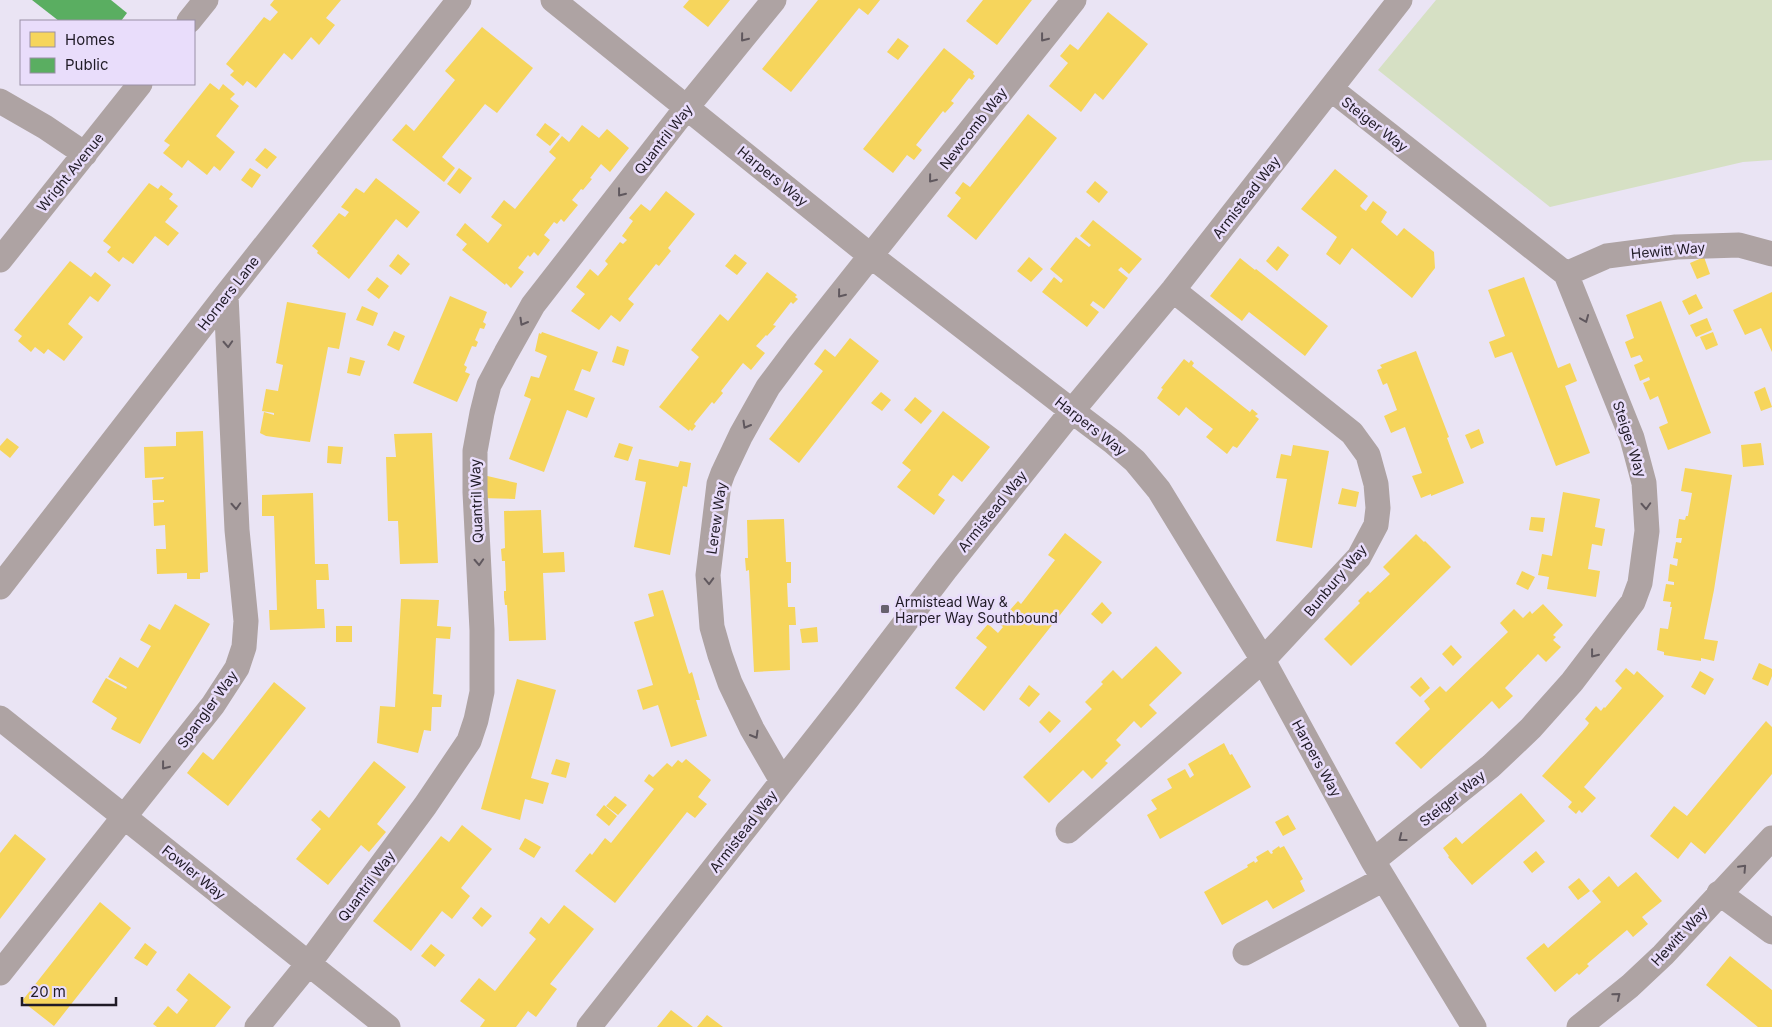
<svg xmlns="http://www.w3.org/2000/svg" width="1772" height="1027" font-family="Inter,sans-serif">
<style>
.green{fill:#d6e0c4}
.homes{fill:#f6d55c}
.public{fill:#5aae61}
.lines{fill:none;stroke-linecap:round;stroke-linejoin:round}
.street{stroke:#aea3a3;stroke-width:25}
.oneway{stroke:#60585e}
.poi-dot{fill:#67616e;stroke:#e9ddfb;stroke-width:2}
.labels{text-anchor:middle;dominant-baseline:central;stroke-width:5;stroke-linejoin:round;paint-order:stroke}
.street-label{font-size:14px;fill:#201b26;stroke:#e9ddfb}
.poi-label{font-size:14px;fill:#201b26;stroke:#e9ddfb;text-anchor:start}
</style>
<rect width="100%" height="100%" fill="#eae4f4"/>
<path class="green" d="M 1436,0 L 1772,0 L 1772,160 L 1743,162 L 1550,207 L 1378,70 Z"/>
<path class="homes" d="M 274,0 L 341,0 L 326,18 L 335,25 L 319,45 L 311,37 L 292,60 L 284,53 L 256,88 L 247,81 L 243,86 L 230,75 L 234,71 L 226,64 L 264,17 L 270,21 L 278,12 L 270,5 Z
M 689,0 L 730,0 L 708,27 L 683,7 Z
M 818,0 L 880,0 L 868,15 L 859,8 L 791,92 L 762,69 Z
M 983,0 L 1032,0 L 997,45 L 966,21 Z
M 1108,12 L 1148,44 L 1103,100 L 1095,93 L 1081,112 L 1049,86 L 1068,63 L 1060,56 L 1070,44 L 1078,50 Z
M 482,27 L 533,68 L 497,113 L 485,104 L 442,157 L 455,168 L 444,182 L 392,140 L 406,124 L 414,131 L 455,80 L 445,71 Z
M 898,38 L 909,46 L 898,60 L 887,52 Z
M 944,48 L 974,72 L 973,74 L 975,76 L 972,80 L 969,78 L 951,101 L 954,103 L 945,113 L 943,111 L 916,145 L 922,150 L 914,160 L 907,155 L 893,173 L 863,149 Z
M 210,83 L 219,90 L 223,84 L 235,94 L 230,99 L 239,106 L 216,136 L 235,152 L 220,171 L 214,166 L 207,175 L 188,160 L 182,168 L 163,153 L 170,145 L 164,141 Z
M 1028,114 L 1057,138 L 976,240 L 947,216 L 961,198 L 955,193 L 963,182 L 970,187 Z
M 545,123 L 560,134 L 550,146 L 536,135 Z
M 582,125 L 599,138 L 607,129 L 629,148 L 610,172 L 601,164 L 590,178 L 592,179 L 583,190 L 581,189 L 572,200 L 578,205 L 564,222 L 561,219 L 557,224 L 554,222 L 544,235 L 550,240 L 538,256 L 534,252 L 530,257 L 528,255 L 518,268 L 524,272 L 511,288 L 506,283 L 505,285 L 462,250 L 467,244 L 456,235 L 465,223 L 488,243 L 502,225 L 491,217 L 504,200 L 515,209 L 556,158 L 549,152 L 562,136 L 569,142 Z
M 265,148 L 277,157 L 267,169 L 255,160 Z
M 250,168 L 261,175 L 252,188 L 241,180 Z
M 459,168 L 472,178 L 460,194 L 447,184 Z
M 1335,169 L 1368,196 L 1360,206 L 1363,209 L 1366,211 L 1373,201 L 1387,212 L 1381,222 L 1397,236 L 1404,228 L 1434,252 L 1435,268 L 1412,298 L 1352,248 L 1340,265 L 1326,254 L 1337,237 L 1301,209 Z
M 376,178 L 420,212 L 407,228 L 396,219 L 349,279 L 317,253 L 318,251 L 312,246 L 339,213 L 345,217 L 349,212 L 341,207 L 356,188 L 364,193 Z
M 1095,181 L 1108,192 L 1099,203 L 1086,192 Z
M 149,183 L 158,189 L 161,185 L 173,194 L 169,199 L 178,206 L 165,222 L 179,233 L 168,246 L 155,236 L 133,264 L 123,257 L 119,262 L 107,252 L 111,247 L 103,241 Z
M 666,191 L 695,214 L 668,248 L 671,251 L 659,266 L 656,264 L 628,299 L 634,304 L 620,322 L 611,315 L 599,330 L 571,311 L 585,294 L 576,287 L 590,269 L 598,276 L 608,264 L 605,261 L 620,242 L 623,244 L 627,240 L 622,236 L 633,221 L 629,218 L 641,204 L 650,211 Z
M 1093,220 L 1142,259 L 1129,274 L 1121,267 L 1118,270 L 1128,278 L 1104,309 L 1093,301 L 1090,305 L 1099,312 L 1087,327 L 1042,292 L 1054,277 L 1061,283 L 1063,280 L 1050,269 L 1076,237 L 1089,247 L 1091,245 L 1080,236 Z
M 1278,246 L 1289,255 L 1277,271 L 1266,261 Z
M 398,254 L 410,264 L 401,275 L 389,266 Z
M 735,254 L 747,263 L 737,275 L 725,266 Z
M 1029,257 L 1043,269 L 1031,282 L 1017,271 Z
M 1704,257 L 1710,274 L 1697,279 L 1690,263 Z
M 1240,258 L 1255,270 L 1256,269 L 1328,326 L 1305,356 L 1249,312 L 1242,321 L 1210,296 Z
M 70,261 L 91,277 L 95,272 L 111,285 L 98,302 L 90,296 L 68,324 L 83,337 L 64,361 L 48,349 L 44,354 L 35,347 L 31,352 L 18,341 L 22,336 L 14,330 Z
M 767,272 L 797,295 L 795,297 L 798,299 L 793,304 L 791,302 L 773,325 L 776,326 L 767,336 L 766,335 L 756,346 L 765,353 L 751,370 L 743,363 L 721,391 L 723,393 L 718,399 L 714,404 L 712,402 L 694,424 L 696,426 L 692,431 L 690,429 L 689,431 L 659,407 L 699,357 L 691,350 L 720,314 L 728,321 Z
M 377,277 L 389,286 L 379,299 L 367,290 Z
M 1524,277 L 1558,368 L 1570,363 L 1577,381 L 1565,386 L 1590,453 L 1556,466 L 1512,352 L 1495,358 L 1489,342 L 1505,336 L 1488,290 Z
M 1772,292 L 1772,352 L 1761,328 L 1745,335 L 1733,310 Z
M 1696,294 L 1703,308 L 1689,315 L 1682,301 Z
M 450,296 L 487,312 L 483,322 L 486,324 L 484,329 L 480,328 L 475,340 L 478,342 L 476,347 L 472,346 L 464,365 L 467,367 L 465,372 L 470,374 L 457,402 L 413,383 Z
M 1661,301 L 1711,433 L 1668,450 L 1659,427 L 1668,423 L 1658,396 L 1650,400 L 1643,383 L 1650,380 L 1649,377 L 1640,381 L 1634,365 L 1643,361 L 1640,355 L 1631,358 L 1625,342 L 1634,338 L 1626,315 Z
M 287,302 L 346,313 L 339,349 L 328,347 L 310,442 L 266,436 L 260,433 L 264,412 L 274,415 L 274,413 L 262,411 L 266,389 L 278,391 L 283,365 L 276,363 Z
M 362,306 L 378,313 L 373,326 L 356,320 Z
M 1707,318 L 1712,330 L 1696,337 L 1690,325 Z
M 394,331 L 405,336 L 399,351 L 387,345 Z
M 542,332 L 598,352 L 590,372 L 582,369 L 574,390 L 595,398 L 587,418 L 567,410 L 544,472 L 509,459 L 531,399 L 524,396 L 531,376 L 539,378 L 547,356 L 535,351 L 539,333 L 541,334 Z
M 1713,332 L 1718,345 L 1706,350 L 1700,337 Z
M 850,338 L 879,361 L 799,463 L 769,439 L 823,371 L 814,364 L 825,349 L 835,357 Z
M 617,346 L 629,350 L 624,366 L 612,362 Z
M 1416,351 L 1449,437 L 1447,438 L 1464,483 L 1431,496 L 1431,494 L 1421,498 L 1412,476 L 1422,473 L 1405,427 L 1391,433 L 1384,416 L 1397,410 L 1387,383 L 1383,385 L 1377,370 L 1382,368 L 1380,365 Z
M 350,357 L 365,361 L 360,376 L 347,373 Z
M 1184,359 L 1189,363 L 1191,360 L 1194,363 L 1192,366 L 1250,412 L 1252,409 L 1258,414 L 1255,416 L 1259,419 L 1237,448 L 1233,446 L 1227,454 L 1206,437 L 1213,429 L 1200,419 L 1186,407 L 1179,416 L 1157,398 L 1163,389 L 1161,388 Z
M 1765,387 L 1772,407 L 1761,411 L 1754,392 Z
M 881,392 L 891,400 L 882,411 L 871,403 Z
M 915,397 L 932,411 L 921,424 L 904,410 Z
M 943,411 L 990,447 L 962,482 L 953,475 L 938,495 L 945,500 L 934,515 L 897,487 L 911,470 L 902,463 Z
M 1479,429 L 1484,443 L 1471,449 L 1465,435 Z
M 203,431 L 208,572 L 200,573 L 200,579 L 187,579 L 187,573 L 157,574 L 156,549 L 166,549 L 165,525 L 154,526 L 153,503 L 164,502 L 164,500 L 153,500 L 152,480 L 163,479 L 164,477 L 145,478 L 144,447 L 176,446 L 176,432 Z
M 432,433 L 438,563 L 400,564 L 398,521 L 388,521 L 386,457 L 396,457 L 394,434 Z
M 7,438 L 19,447 L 10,458 L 0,450 L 0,446 Z
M 619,443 L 633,447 L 628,461 L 614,457 Z
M 1761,443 L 1764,465 L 1743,467 L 1741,445 Z
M 1293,445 L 1329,451 L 1312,548 L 1276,541 L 1287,479 L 1276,478 L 1281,454 L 1291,456 Z
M 328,446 L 343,447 L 341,464 L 327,463 Z
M 639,459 L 678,467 L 680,461 L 691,463 L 687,487 L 683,486 L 682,491 L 670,555 L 634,547 L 646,482 L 635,480 Z
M 1685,468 L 1732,475 L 1714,590 L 1704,639 L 1718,641 L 1714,661 L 1701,658 L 1701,661 L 1664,655 L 1664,652 L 1657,650 L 1660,628 L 1668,629 L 1672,607 L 1670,607 L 1671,602 L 1663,601 L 1666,584 L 1674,585 L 1674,582 L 1668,581 L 1670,564 L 1677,566 L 1678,559 L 1673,558 L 1676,542 L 1681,543 L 1682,538 L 1676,538 L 1679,519 L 1685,520 L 1686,516 L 1688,516 L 1692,493 L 1681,491 Z
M 483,475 L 517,483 L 515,499 L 480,498 Z
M 1342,488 L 1359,492 L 1356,507 L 1338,504 Z
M 1563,492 L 1600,499 L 1595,527 L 1605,529 L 1602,546 L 1592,544 L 1588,569 L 1600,571 L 1596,597 L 1547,589 L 1549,577 L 1538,575 L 1542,554 L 1552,556 Z
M 313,493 L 315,564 L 328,564 L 329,580 L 316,580 L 317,609 L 324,609 L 325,628 L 270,630 L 269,610 L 277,610 L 274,516 L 262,516 L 262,495 Z
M 541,510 L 543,553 L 564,552 L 565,572 L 543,573 L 546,640 L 509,641 L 507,605 L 505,605 L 504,597 L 504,591 L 506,591 L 505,561 L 502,561 L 501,549 L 505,548 L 504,511 Z
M 1531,517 L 1545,518 L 1543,532 L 1529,530 Z
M 784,519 L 786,562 L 791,562 L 791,583 L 787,583 L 788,607 L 795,607 L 796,625 L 789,625 L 790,670 L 754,672 L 749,570 L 746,571 L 745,558 L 748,558 L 747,520 Z
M 1065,533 L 1102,562 L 984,711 L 955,688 L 987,647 L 976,638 L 988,624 L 998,633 L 1003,627 L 999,624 L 1007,614 L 1010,617 L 1014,612 L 1010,610 L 1018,601 L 1021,604 L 1055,560 L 1048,555 Z
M 1416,534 L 1424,542 L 1425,541 L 1451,567 L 1351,666 L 1324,639 L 1360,603 L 1358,601 L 1368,591 L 1370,593 L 1390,574 L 1383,567 Z
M 1522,571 L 1535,577 L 1528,590 L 1516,584 Z
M 663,590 L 689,674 L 692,672 L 700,700 L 696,700 L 707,736 L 671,747 L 658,705 L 643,710 L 637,690 L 653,685 L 634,622 L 654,616 L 648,594 Z
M 401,599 L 439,600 L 437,626 L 451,627 L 450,639 L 436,638 L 433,694 L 442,695 L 441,707 L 432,707 L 431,731 L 424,730 L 418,753 L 377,743 L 380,706 L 395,707 Z
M 1102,602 L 1112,613 L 1102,624 L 1091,614 Z
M 175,604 L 210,624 L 140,744 L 111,729 L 117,718 L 92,702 L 106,678 L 126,689 L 127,687 L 108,677 L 120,657 L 138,668 L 151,646 L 140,640 L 149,624 L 160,630 Z
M 1543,604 L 1563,625 L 1553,635 L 1556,637 L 1553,640 L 1561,647 L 1546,662 L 1538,654 L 1505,688 L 1513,696 L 1499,709 L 1492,701 L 1421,769 L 1395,743 L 1430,709 L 1424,701 L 1440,686 L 1446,692 L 1508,632 L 1500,623 L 1514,609 L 1523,618 L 1530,611 L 1532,614 Z
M 336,626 L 352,626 L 352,642 L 336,642 Z
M 817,627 L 818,642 L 802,643 L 800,629 Z
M 1451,645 L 1462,657 L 1453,666 L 1442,654 Z
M 1156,646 L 1182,673 L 1149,705 L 1157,713 L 1141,728 L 1134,721 L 1116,740 L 1121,745 L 1105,761 L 1108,763 L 1092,779 L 1083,770 L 1049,803 L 1023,777 L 1092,709 L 1085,702 L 1103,684 L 1101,682 L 1113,670 L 1122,679 Z
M 1759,663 L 1772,669 L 1772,676 L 1768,686 L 1752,679 Z
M 1626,668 L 1634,675 L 1637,671 L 1664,696 L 1584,787 L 1596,798 L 1582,813 L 1579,810 L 1576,814 L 1568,807 L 1572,802 L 1542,776 L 1587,726 L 1589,723 L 1585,719 L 1596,706 L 1601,711 L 1604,707 L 1605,708 L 1622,688 L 1615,681 Z
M 1700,671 L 1714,679 L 1705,695 L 1691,687 Z
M 1421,677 L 1430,688 L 1420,697 L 1410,687 Z
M 517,679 L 556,690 L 531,778 L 549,783 L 543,804 L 525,799 L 520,820 L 481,809 Z
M 274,682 L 306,708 L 228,806 L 187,773 L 203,752 L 213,760 Z
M 1029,685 L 1040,694 L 1029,707 L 1019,699 Z
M 1049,711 L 1061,721 L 1050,733 L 1039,722 Z
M 1766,721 L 1772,727 L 1772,774 L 1705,854 L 1691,842 L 1678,859 L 1650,836 L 1674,806 L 1687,816 Z
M 1224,743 L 1230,755 L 1232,754 L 1251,787 L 1160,839 L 1147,815 L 1157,809 L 1151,800 L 1172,788 L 1167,779 L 1185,769 L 1190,778 L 1194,775 L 1188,764 Z
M 556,759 L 570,763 L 566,778 L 551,774 Z
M 686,759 L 711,780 L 698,797 L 707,804 L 695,818 L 687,812 L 615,903 L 575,871 L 590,853 L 592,855 L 605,838 L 611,843 L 654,789 L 644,781 L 649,774 L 653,777 L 667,763 L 672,767 L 678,760 L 682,763 Z
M 374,761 L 406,787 L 377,824 L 386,832 L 369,852 L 361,845 L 328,885 L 296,859 L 321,829 L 311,820 L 320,810 L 329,818 Z
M 1521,793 L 1545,821 L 1472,885 L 1448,857 L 1449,856 L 1443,848 L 1456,837 L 1462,844 Z
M 615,796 L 627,805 L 618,815 L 606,806 Z
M 604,805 L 617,816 L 609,826 L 596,815 Z
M 1288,815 L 1296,829 L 1283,836 L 1275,822 Z
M 462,825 L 492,849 L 461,888 L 470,896 L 452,919 L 442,911 L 411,951 L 373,921 L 441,836 L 449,842 Z
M 15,834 L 46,859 L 0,919 L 0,853 Z
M 525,838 L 541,847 L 534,858 L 519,849 Z
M 1279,846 L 1280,848 L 1284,846 L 1303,879 L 1300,881 L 1305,891 L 1273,909 L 1267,900 L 1222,925 L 1204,892 L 1248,867 L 1247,865 L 1254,861 L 1255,863 L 1258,861 L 1256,857 L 1268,850 L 1271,854 L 1273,853 L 1272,851 Z
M 1536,851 L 1545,862 L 1532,873 L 1523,862 Z
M 1636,872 L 1662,901 L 1642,917 L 1648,924 L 1633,937 L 1627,930 L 1587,964 L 1589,966 L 1579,975 L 1577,973 L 1555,992 L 1526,958 L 1544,943 L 1548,948 L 1601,902 L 1592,891 L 1609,876 L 1618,887 Z
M 1579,878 L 1590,891 L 1578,900 L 1568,887 Z
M 100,902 L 131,928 L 54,1026 L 22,1001 Z
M 564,905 L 594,929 L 550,984 L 557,989 L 536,1017 L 528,1011 L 516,1027 L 480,1027 L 485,1020 L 460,1001 L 479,978 L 495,991 L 536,939 L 529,933 L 541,917 L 549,924 Z
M 481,907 L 492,916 L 482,927 L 472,918 Z
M 145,943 L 157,952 L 147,966 L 134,958 Z
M 431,944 L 445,955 L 435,967 L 421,956 Z
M 1730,956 L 1772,990 L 1772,1027 L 1758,1027 L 1706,985 Z
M 189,973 L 231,1007 L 215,1027 L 157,1027 L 153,1024 L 168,1006 L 177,1014 L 188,1000 L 176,990 Z
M 671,1010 L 693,1027 L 657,1027 Z
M 707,1015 L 723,1027 L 697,1027 Z"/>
<path class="public" d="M 32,0 L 111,0 L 127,13 L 121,21 L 59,21 Z"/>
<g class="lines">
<path class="street" d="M 553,0 L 871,256 L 1072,411 L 1113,442 L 1135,461 L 1159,490 L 1263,660 L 1373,861 L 1474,1027
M 189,21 L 206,0
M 1331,89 L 1566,274 L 1632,438 L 1644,483 L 1647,531 L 1640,583 L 1633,602 L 1572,682 L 1531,728 L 1491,766 L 1373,861
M 0,101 L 45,127 L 85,154
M 0,260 L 140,84
M 1566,274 L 1607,256 L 1676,247 L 1739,245 L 1772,254
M 0,587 L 226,295 L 459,0
M 0,718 L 388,1027
M 782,781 L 752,729 L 730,683 L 720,655 L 712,627 L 708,575 L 719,484 L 723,473 L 741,435 L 768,387 L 798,347 L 1074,0
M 1068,831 L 1263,660 L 1359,557 L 1376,525 L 1378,508 L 1376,484 L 1368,455 L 1352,433 L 1173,290
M 1719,893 L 1772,932
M 1245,953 L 1384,879
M 0,973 L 213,705 L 237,668 L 244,647 L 246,621 L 237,530 L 226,295
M 257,1027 L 309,963 L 425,806 L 469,741 L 476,720 L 482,692 L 482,630 L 475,492 L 475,451 L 482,413 L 489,385 L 506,353 L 533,305 L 687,107 L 774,0
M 589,1027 L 847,699 L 946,569 L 1072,411 L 1173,290 L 1400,0
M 1579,1027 L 1630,986 L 1663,955 L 1772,838"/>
</g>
<defs><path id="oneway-chevron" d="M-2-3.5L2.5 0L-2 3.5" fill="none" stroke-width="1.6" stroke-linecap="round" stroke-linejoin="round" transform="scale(1.25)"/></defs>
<g class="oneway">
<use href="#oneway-chevron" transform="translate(744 38) rotate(129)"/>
<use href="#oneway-chevron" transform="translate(1044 38) rotate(128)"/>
<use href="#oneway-chevron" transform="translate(932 179) rotate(129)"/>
<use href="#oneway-chevron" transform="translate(621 193) rotate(128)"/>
<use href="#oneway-chevron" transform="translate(841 294) rotate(129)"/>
<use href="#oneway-chevron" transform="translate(1585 319) rotate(68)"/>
<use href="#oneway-chevron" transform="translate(523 322) rotate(120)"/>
<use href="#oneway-chevron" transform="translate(228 344) rotate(87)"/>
<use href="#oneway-chevron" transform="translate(746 425) rotate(120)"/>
<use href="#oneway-chevron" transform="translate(236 506) rotate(87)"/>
<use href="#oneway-chevron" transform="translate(1646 506) rotate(87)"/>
<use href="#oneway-chevron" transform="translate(479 562) rotate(87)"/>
<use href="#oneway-chevron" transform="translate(709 581) rotate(88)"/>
<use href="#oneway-chevron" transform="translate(1594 654) rotate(128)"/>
<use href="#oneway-chevron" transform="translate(755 735) rotate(60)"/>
<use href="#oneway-chevron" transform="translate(165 766) rotate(128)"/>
<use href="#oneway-chevron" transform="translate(1402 838) rotate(142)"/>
<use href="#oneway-chevron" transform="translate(1743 868) rotate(-47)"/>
<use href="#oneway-chevron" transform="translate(1617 996) rotate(-39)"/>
</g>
<rect class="poi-dot" x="880" y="604" width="10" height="10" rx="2.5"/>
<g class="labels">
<g class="street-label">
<text transform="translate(1375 124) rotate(38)">Steiger Way</text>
<text transform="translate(973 128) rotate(-52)">Newcomb Way</text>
<text transform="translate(663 139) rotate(-52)">Quantril Way</text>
<text transform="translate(70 172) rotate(-51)">Wright Avenue</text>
<text transform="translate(773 176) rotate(39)">Harpers Way</text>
<text transform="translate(1246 197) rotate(-52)">Armistead Way</text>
<text transform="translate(1668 250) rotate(-5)">Hewitt Way</text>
<text transform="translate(228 293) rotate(-52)">Horners Lane</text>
<text transform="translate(1091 426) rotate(38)">Harpers Way</text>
<text transform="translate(1630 439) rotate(72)">Steiger Way</text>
<text transform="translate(476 501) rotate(-92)">Quantril Way</text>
<text transform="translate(992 511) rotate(-51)">Armistead Way</text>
<text transform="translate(716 518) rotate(-82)">Lerew Way</text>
<text transform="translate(1335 580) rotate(-50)">Bunbury Way</text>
<text transform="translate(207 709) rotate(-54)">Spangler Way</text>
<text transform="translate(1317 758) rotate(61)">Harpers Way</text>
<text transform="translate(1452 798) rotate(-39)">Steiger Way</text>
<text transform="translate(743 831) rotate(-52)">Armistead Way</text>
<text transform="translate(194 872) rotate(39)">Fowler Way</text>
<text transform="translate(366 886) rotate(-53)">Quantril Way</text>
<text transform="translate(1679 936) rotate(-47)">Hewitt Way</text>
</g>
<g class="poi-label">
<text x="895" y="601">Armistead Way &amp;<tspan x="895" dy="16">Harper Way Southbound</tspan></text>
</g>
</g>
<rect x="20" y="20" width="175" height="65" fill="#e9ddfb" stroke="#998fa6"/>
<rect x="30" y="32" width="25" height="15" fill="#f6d55c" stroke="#998fa6"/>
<text x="65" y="45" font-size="15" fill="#201b26">Homes</text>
<rect x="30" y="58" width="25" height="15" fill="#5aae61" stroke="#998fa6"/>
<text x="65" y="70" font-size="15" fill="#201b26">Public</text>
<path d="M22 997v8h94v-8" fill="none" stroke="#201b26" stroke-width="2.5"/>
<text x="30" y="997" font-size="15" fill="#201b26" stroke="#e9ddfb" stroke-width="4" paint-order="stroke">20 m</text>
</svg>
